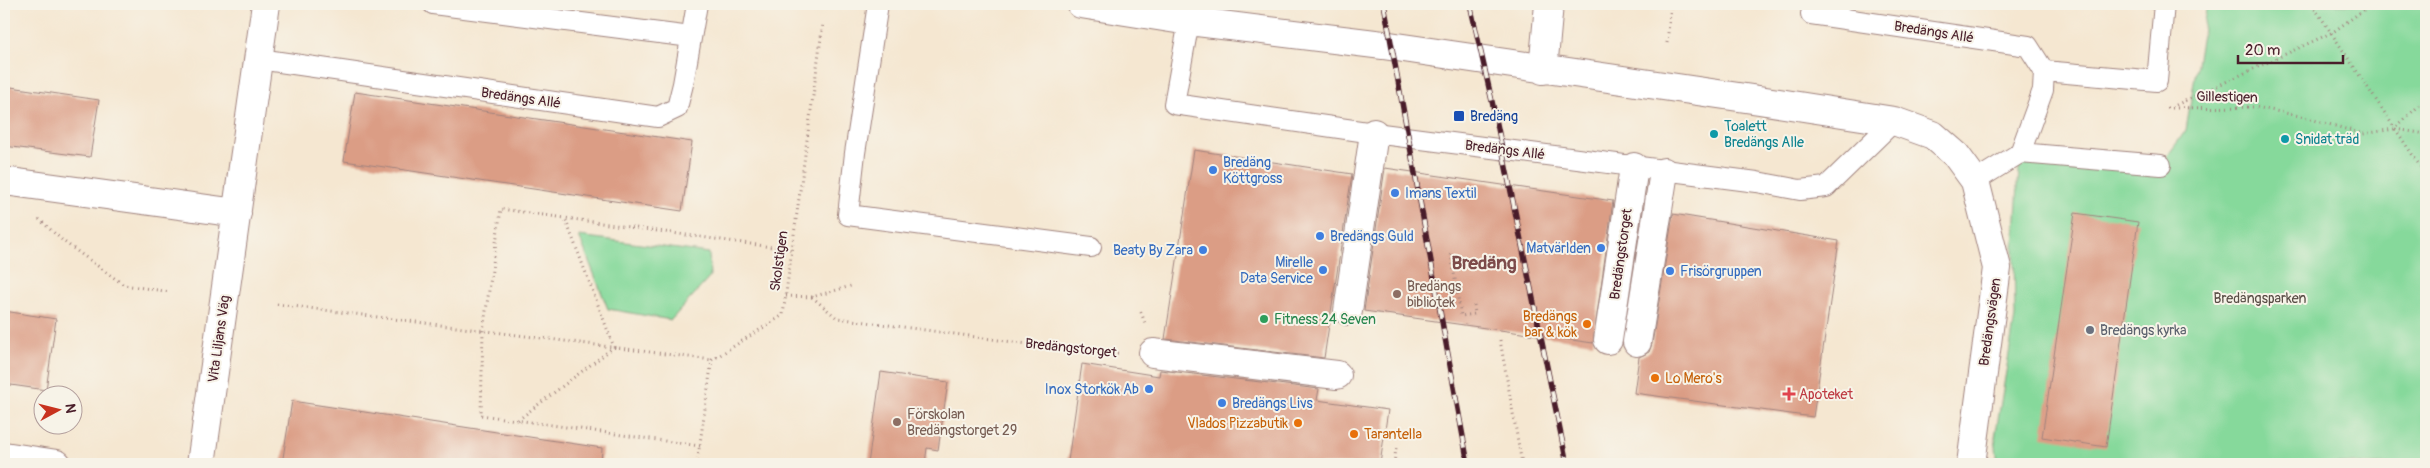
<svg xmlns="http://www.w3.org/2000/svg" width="2430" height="468" font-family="Pangolin,sans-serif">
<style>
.green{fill:#86d99b;stroke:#687c63}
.building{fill:#db9d85}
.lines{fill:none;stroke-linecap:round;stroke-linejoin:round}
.service-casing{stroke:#a0837e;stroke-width:22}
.pedestrian-casing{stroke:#a0837e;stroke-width:30}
.minor-casing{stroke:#a0837e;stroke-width:30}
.tertiary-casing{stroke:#a0837e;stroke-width:30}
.path{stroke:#a0837e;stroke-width:3;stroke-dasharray:1 4;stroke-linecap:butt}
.service{stroke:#fff;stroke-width:20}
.pedestrian{stroke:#fff;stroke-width:28}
.minor{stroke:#fff;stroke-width:28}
.tertiary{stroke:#fff;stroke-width:28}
.rail-casing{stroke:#4a1f2b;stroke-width:5.5}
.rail{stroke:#f7f3e8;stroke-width:4;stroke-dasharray:11;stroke-linecap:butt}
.transit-dot{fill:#1a4fb4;stroke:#f7f3e8;stroke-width:2}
.culture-dot{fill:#0f9aa8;stroke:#f7f3e8;stroke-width:2}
.shop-dot{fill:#3f7fe0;stroke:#f7f3e8;stroke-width:2}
.education-dot{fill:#8d6e63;stroke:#f7f3e8;stroke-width:2}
.leisure-dot{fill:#2e9e5b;stroke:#f7f3e8;stroke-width:2}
.food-dot{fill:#e8710a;stroke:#f7f3e8;stroke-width:2}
.worship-dot{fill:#6b7280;stroke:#f7f3e8;stroke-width:2}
.health-dot{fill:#e0444e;stroke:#f7f3e8;stroke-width:2}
.labels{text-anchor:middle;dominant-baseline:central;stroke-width:4;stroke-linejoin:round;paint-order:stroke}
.street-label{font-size:14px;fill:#4a1f2b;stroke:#f7f3e8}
.transit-label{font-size:14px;fill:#164399;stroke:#f7f3e8;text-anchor:start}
.culture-label{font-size:14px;fill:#0d838f;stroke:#f7f3e8;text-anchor:start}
.shop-label{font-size:14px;fill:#366cbe;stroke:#f7f3e8;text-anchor:start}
.education-label{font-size:14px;fill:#785e54;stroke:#f7f3e8;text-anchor:start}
.park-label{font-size:14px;fill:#594e47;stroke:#f7f3e8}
.food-label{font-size:14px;fill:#c56008;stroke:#f7f3e8;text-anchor:end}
.leisure-label{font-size:14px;fill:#27864d;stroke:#f7f3e8;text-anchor:start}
.worship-label{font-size:14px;fill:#5b616d;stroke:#f7f3e8;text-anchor:start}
.health-label{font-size:14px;fill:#be3a42;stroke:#f7f3e8;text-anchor:start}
.district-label{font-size:19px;font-weight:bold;fill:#7d4b4a;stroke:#f7f3e8}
</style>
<rect width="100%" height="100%" fill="#f7f3e8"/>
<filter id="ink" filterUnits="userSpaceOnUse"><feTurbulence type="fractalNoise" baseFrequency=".02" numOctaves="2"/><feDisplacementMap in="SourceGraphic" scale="10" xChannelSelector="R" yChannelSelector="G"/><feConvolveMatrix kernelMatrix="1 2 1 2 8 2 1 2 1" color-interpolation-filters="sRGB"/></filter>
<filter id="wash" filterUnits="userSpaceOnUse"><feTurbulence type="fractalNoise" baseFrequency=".0096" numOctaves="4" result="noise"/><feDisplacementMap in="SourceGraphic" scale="20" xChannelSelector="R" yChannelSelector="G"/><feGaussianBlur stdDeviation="1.12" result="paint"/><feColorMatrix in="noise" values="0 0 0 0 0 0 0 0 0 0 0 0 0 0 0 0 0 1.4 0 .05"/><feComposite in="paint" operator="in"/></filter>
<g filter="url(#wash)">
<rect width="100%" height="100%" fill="#f5e7d1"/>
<path class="green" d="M 2207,4 L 2426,4 L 2426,464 L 1998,464 L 1995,438 L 2015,317 L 2014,249 L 2020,153 L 2161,165 L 2186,130 Z
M 579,236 L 709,253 L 710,277 L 671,320 L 608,309 Z"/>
<g id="blocks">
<path class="building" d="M 4,86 L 99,100 L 90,157 L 4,146 Z
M 355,92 L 692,142 L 682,211 L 344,161 Z
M 1194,150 L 1352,174 L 1324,358 L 1165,339 Z
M 1385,168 L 1613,201 L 1593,343 L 1364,311 Z
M 2075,213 L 2138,222 L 2106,447 L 2042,437 Z
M 1673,214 L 1839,241 L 1813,417 L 1634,393 L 1639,357 L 1649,352 L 1652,344 Z
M 4,311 L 56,319 L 46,390 L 4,384 Z
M 1082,364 L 1159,376 L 1160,370 L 1319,389 L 1317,400 L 1388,410 L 1380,464 L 1090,464 L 1068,461 Z
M 881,372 L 948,382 L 938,450 L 927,448 L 925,464 L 868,464 Z
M 292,401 L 602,448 L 601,464 L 282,464 Z"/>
</g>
</g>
<g filter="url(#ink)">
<use href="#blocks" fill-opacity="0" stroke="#a0837e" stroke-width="1"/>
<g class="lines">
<g class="service-casing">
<path id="service" d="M 433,4 L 691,37
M 878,4 L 855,153 L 848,215 L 1091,247
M 1811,14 L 2028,46 L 2044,71 L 2043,90 L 2020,153 L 1975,181
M 1189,21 L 1174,104 L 1374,133 L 1757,182 L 1800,190 L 1826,187 L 1894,121
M 259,59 L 658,117 L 677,108 L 683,84 L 697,4
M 2044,71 L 2157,81 L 2164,4
M 2020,153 L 2161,165"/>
</g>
<g class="pedestrian-casing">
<path id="pedestrian" d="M 1348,311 L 1374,133
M 1608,340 L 1634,167
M 1637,342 L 1664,172
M 1153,353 L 1337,375"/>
</g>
<g class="minor-casing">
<path id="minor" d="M 4,181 L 237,213
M 4,456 L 57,464
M 201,464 L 266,4"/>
</g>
<g class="tertiary-casing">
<path id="tertiary" d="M 1081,4 L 1189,21 L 1383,45 L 1759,100 L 1894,121 L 1933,135 L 1956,155 L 1975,181 L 1997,268 L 1971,464
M 1543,70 L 1549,4"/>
</g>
<path class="path" d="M 2312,4 L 2426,175
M 1667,43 L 1671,4
M 2176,105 L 2333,32 L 2372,4
M 2167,108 L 2256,107 L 2300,116 L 2363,134 L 2394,129 L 2426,99
M 2395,129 L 2426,134
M 39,219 L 63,241 L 124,285 L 170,292
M 1451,254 L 1461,316 L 1475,314 L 1474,305
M 786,296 L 812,297 L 851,286
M 812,297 L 837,318 L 1094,353 L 1122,353
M 277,304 L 712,360
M 1141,312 L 1145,323
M 1500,340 L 1522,464
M 518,420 L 614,347 L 565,218
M 700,446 L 481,415 L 483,331 L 501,209 L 793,250
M 1502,462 L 1502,464
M 697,464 L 712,360 L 783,315 L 823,23
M 1394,464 L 1396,448
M 2425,464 L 2426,463"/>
<use href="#service" class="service"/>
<use href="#pedestrian" class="pedestrian"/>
<use href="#minor" class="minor"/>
<use href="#tertiary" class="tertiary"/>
<g class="rail-casing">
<path id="rail" d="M 1384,4 L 1468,464
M 1470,4 L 1496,119 L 1567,464"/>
</g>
<use href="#rail" class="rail"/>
</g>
</g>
<rect class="transit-dot" x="1453" y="110" width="12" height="12" rx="2.5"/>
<g class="culture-dot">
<circle cx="1714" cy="134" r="5"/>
<circle cx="2285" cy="139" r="5"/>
</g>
<g class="shop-dot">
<circle cx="1213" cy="170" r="5"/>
<circle cx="1395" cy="193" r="5"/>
<circle cx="1320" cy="236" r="5"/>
<circle cx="1601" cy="248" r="5"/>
<circle cx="1203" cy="250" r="5"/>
<circle cx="1323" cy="270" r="5"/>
<circle cx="1670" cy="271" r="5"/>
<circle cx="1149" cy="389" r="5"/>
<circle cx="1222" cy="403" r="5"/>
</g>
<g class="education-dot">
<circle cx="1397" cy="294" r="5"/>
<circle cx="897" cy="422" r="5"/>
</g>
<circle class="leisure-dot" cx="1264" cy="319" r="5"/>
<g class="food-dot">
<circle cx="1587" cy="324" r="5"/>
<circle cx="1655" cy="378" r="5"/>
<circle cx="1298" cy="423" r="5"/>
<circle cx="1354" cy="434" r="5"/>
</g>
<circle class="worship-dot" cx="2090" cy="330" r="5"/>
<path class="health-dot" d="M1786.5 386.5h5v5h5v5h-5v5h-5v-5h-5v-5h5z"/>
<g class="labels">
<g class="street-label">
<text transform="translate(1934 32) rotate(9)">Bredängs Allé</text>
<text transform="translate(2227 97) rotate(1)">Gillestigen</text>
<text transform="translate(521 98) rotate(8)">Bredängs Allé</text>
<text transform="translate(1505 150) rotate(7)">Bredängs Allé</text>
<text transform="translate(1621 254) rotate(-82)">Bredängstorget</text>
<text transform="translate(779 261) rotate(-82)">Skolstigen</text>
<text transform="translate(1990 322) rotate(-82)">Bredängsvägen</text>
<text transform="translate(219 339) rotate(-82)">Vita Liljans Väg</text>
<text transform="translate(1071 348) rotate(6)">Bredängstorget</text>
</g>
<g class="transit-label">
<text x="1470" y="116">Bredäng</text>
</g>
<g class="culture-label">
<text x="1724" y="126">Toalett<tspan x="1724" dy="16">Bredängs Alle</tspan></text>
<text x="2295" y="139">Snidat träd</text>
</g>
<g class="shop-label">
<text x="1223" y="162">Bredäng<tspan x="1223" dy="16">Köttgross</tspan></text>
<text x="1405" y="193">Imans Textil</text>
<text x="1330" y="236">Bredängs Guld</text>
<text x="1591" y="248" text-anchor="end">Matvärlden</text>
<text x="1193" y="250" text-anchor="end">Beaty By Zara</text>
<text x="1313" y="262" text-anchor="end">Mirelle<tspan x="1313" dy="16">Data Service</tspan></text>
<text x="1680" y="271">Frisörgruppen</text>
<text x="1139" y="389" text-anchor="end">Inox Storkök Ab</text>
<text x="1232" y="403">Bredängs Livs</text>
</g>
<g class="education-label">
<text x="1407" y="286">Bredängs<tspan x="1407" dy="16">bibliotek</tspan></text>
<text x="907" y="414">Förskolan<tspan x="907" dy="16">Bredängstorget 29</tspan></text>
</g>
<g class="park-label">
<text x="2260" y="298">Bredängsparken</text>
</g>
<g class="food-label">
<text x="1577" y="316">Bredängs<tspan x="1577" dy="16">bar &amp; kök</tspan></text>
<text x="1665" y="378" text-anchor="start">Lo Mero's</text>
<text x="1288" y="423">Vlados Pizzabutik</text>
<text x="1364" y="434" text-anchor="start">Tarantella</text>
</g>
<g class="leisure-label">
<text x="1274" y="319">Fitness 24 Seven</text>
</g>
<g class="worship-label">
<text x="2100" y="330">Bredängs kyrka</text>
</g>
<g class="health-label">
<text x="1799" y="394">Apoteket</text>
</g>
<g class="district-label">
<text x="1484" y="263">Bredäng</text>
</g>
</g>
<rect width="2430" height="468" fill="none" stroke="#f7f3e8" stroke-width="20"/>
<g transform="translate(58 410) rotate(83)"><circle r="24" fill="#f7f3e8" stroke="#b29e9c"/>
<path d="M0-4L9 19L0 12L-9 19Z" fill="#c8321e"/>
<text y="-8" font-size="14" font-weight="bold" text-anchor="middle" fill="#4a1f2b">N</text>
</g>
<path d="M2238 55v8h105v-8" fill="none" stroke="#4a1f2b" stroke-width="2.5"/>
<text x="2245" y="55" font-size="15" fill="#4a1f2b" stroke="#f7f3e8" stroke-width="4" paint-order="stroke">20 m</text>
</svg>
